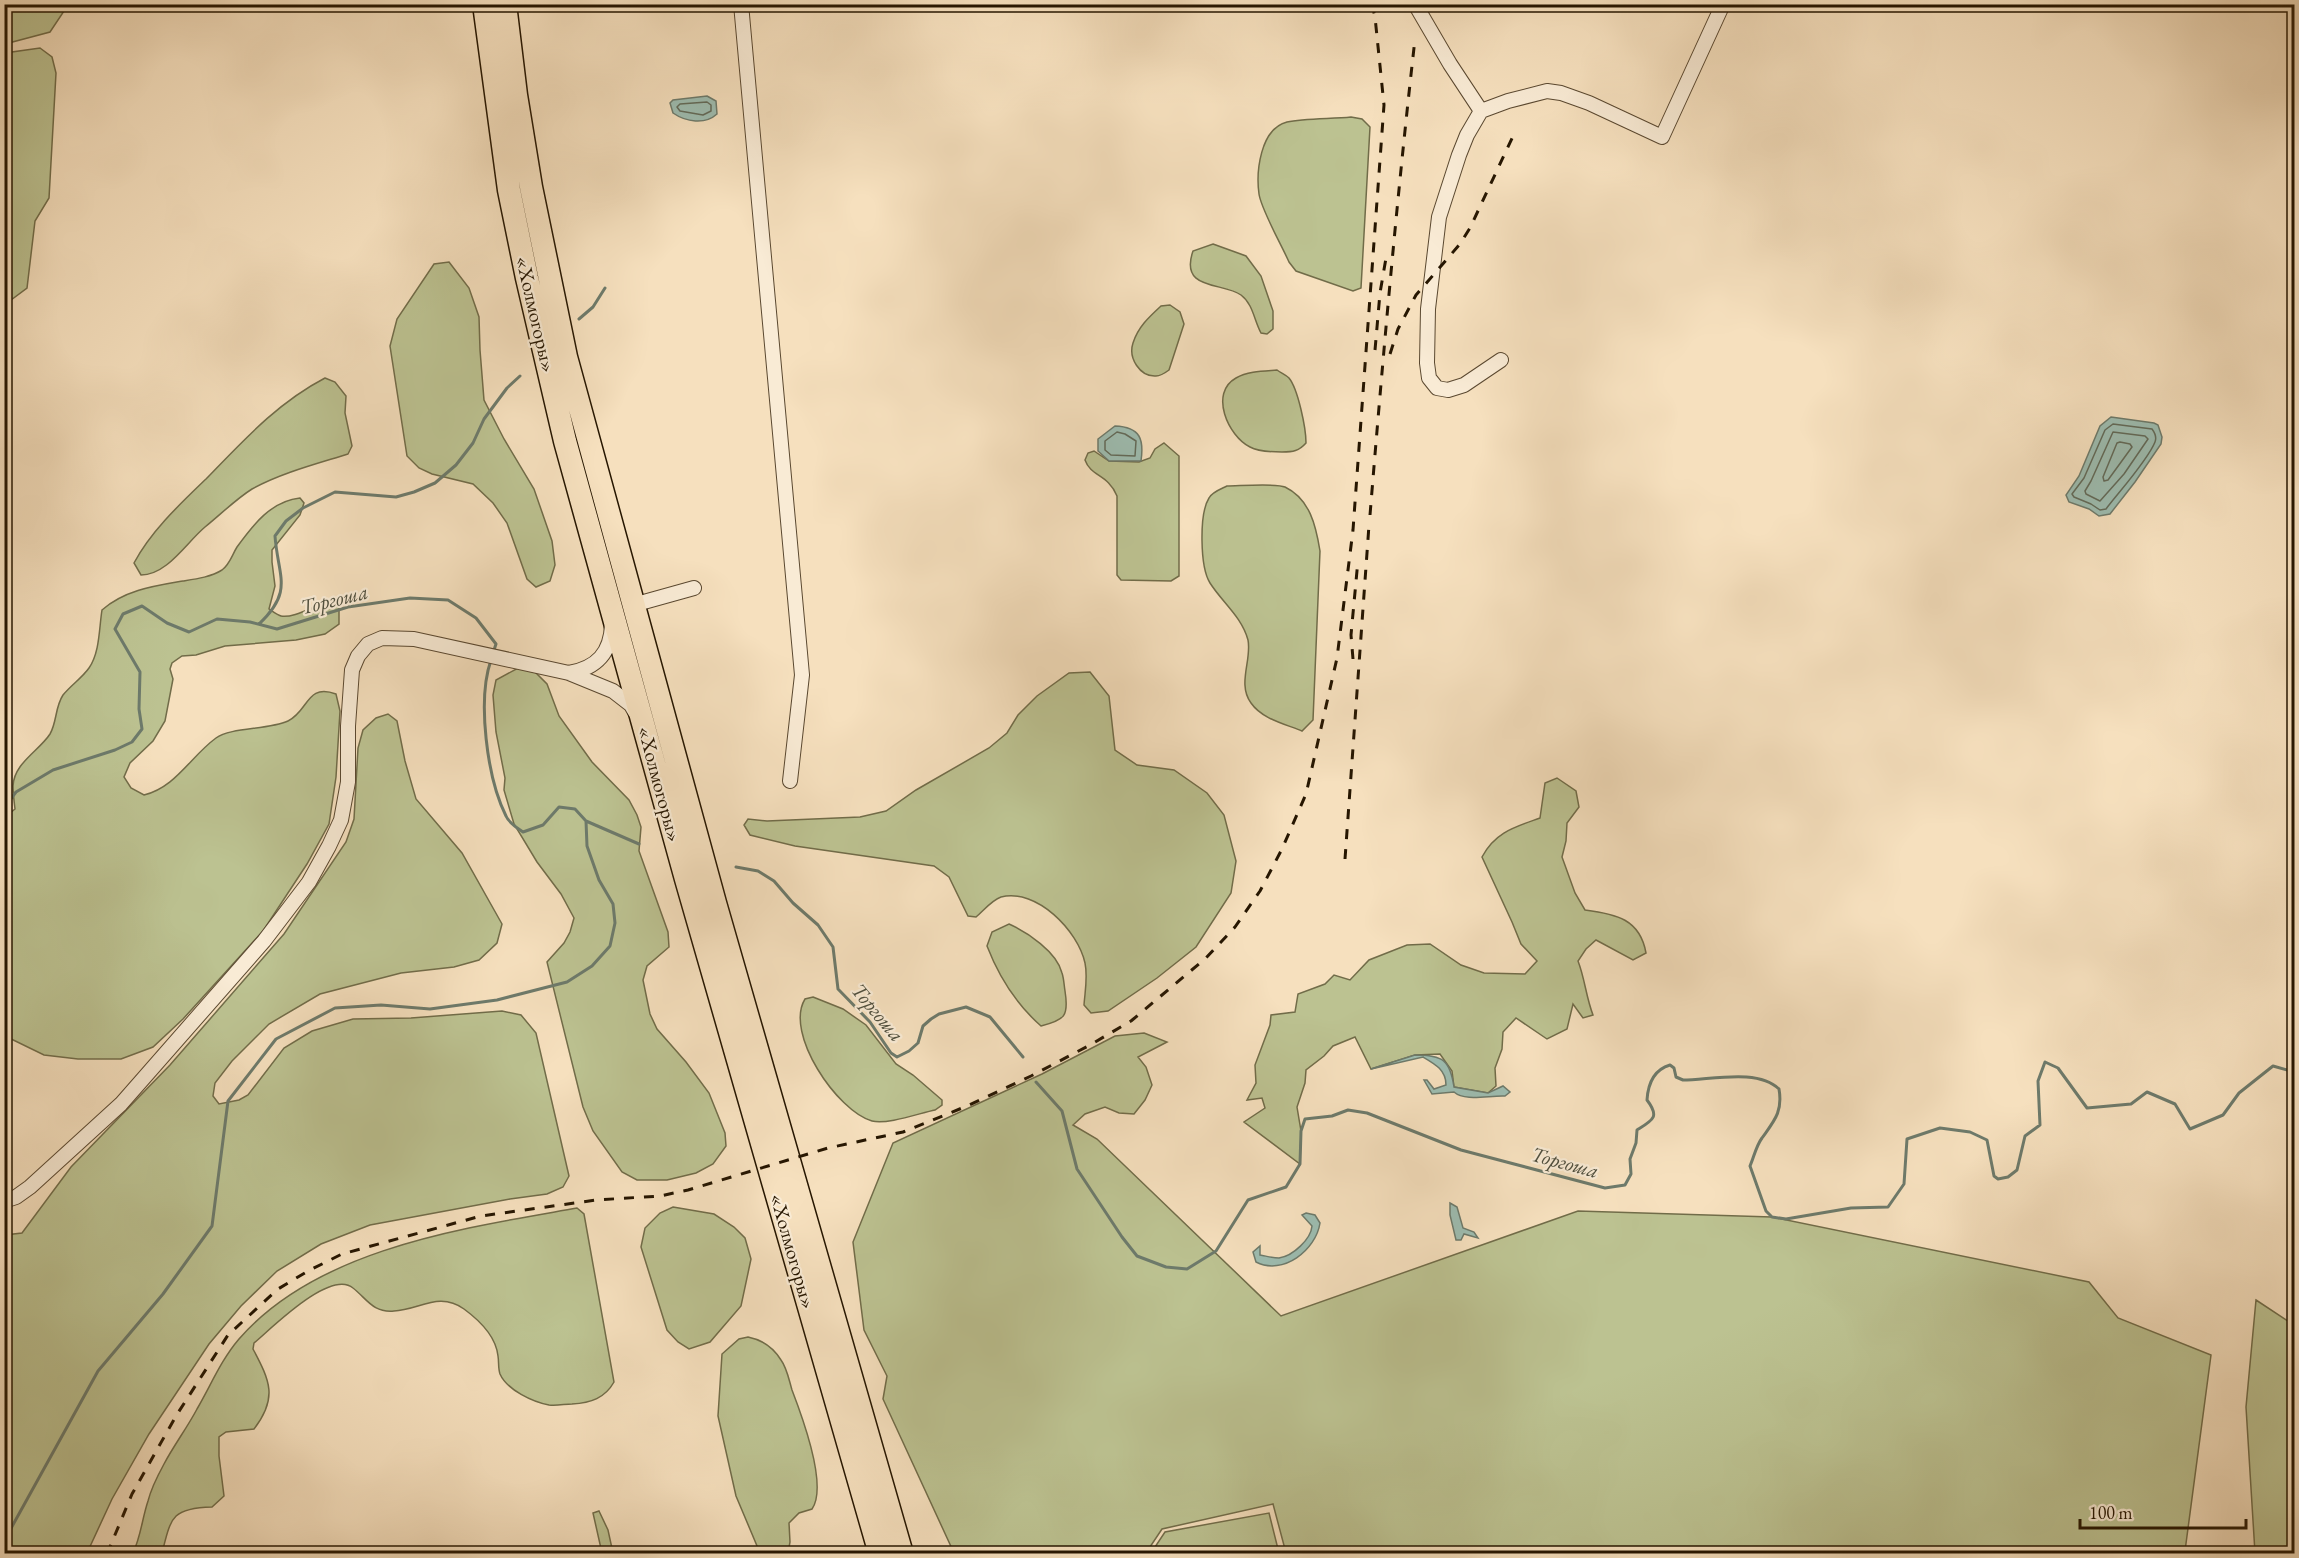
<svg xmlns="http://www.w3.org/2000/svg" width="2299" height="1558" font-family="'EB Garamond',serif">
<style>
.green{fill:#bcc291;stroke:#716c49;stroke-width:1.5}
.water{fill:#9dbdb1;stroke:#6d7a6b;stroke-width:1.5}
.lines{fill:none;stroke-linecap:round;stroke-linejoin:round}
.shore{stroke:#626a59;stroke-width:1.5}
.stream{stroke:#6d7a6b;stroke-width:3}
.minor-casing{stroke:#5a4830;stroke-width:16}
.trunk-casing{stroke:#261601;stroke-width:25}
.minor{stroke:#f9ebd5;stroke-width:14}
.trunk{stroke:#f6e0be;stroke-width:22}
.rail{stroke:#261601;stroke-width:3;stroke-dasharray:10 10;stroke-linecap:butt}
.labels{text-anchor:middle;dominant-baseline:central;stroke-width:4.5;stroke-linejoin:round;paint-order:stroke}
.street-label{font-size:20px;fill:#261601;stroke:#f9ebd5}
.water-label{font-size:21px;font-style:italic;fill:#50503f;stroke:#f9ebd5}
</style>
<rect width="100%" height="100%" fill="#f6e0be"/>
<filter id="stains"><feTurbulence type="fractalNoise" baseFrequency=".00333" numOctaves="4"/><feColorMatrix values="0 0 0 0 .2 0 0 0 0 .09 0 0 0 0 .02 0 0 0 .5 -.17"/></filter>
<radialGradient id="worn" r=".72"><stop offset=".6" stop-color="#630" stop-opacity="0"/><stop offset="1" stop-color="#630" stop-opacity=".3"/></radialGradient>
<path class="green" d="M 5,4 L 68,4 L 68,5 L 50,32 L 5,44 Z
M 40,48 L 52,57 L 56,73 L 49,198 L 35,221 L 27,288 L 7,303 L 4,302 L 5,53 Z
M 1351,117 L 1362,119 L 1370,127 L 1361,288 L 1353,291 L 1296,271 L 1289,262 C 1282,246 1261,209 1259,194 C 1256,172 1260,129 1287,122 C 1304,118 1333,119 1351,117 Z
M 1213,244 L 1246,256 L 1261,276 L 1273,311 L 1273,329 L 1267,334 L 1261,333 C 1254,320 1253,304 1241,295 C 1223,282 1179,291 1193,251 Z
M 449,262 L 469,288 L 479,317 L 480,350 L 484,400 L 504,439 L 534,489 L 552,541 L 555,565 L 550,581 L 536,587 L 527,579 L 507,523 L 493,503 L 473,484 L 432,474 L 419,468 L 407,456 L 390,346 L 397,319 L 434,264 Z
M 1170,305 L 1180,312 L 1184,324 L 1169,370 C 1165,373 1161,376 1156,376 C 1140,377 1128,358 1133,343 C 1138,327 1149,317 1161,306 Z
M 1277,370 C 1281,373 1286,375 1289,378 C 1298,389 1306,428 1306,443 C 1299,451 1293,452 1282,452 C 1272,452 1259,452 1250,447 C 1228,436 1209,393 1236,378 C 1248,371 1264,371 1277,370 Z
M 325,378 L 335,382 L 346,396 L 345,413 L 352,446 L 348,454 C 316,464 281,473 252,489 C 236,499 220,515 205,527 C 186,543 167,575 141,575 L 134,563 C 151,531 180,504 206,479 C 243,441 277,403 325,378 Z
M 1164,443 L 1179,456 L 1179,576 L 1171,581 L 1121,580 L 1117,575 L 1117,496 C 1108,474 1091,477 1085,460 L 1088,453 L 1094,451 L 1109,461 L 1139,462 L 1150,458 L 1155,449 Z
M 1227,486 C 1239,486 1276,483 1285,487 C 1310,499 1316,526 1320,551 L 1313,720 L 1302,731 C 1285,724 1262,719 1251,703 C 1237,684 1252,660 1248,640 C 1242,617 1222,602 1210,583 C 1200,567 1199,514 1209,498 C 1212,492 1221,489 1227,486 Z
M 300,498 L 304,503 L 300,515 L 272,550 L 272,562 L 275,586 L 269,609 C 272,611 277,615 281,616 C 294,619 319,603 333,601 L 339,607 L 339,624 L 325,634 L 296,640 L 225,646 L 196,655 L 182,656 L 172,663 L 170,669 L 173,679 L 165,721 L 153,741 L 130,763 L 124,777 L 131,788 L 144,795 C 176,787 190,757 216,738 C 231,727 268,730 288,721 C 309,711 306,683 336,694 L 340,711 L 336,777 L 329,824 L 307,864 L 263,931 L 183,1019 L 153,1047 L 121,1059 L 78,1059 L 44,1055 L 5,1036 L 4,818 L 15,809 C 14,801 13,793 13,786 C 14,763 39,751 50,734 C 57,722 55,707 63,695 C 71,685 82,678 89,668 C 100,652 99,628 102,610 C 125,590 154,586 183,581 C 196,579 211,577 222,570 C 230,564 232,555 237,547 C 253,525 271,501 300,498 Z
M 520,667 L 532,669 L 547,684 L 559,716 L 592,762 L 629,800 L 637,815 L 641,827 L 639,851 L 668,932 L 669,947 L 647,966 L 643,980 L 650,1014 L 657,1029 L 686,1062 L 709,1093 L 725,1133 L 726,1146 L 713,1164 L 696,1173 L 667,1180 L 637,1180 L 622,1172 L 593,1131 L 583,1107 L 547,962 L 564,943 L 570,932 L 574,918 L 561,894 L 537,862 L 514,824 L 504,790 L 505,778 L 496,732 L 493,695 L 496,680 Z
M 1090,672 L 1109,696 L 1115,750 L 1137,765 L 1174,770 L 1207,793 L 1224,815 L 1236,861 L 1231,893 L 1196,947 L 1157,978 L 1108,1011 L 1091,1013 L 1084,1005 C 1085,991 1088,977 1085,963 C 1078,931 1037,888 1001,897 C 992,900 983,911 976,917 L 968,916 L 949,877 L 934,866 L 795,846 L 750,835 L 744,825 L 748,819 L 767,821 L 860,817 L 886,811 L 916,790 L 989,748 L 1007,733 L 1018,715 L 1037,696 L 1069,673 Z
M 388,714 L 397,721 L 405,761 L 416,799 L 462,853 L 502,924 L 497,943 L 479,960 L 454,967 L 401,973 L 320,994 L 269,1024 L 232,1061 L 215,1083 L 213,1096 L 219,1104 L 239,1100 L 248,1095 L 284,1048 L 312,1031 L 353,1019 L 411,1018 L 502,1011 L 521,1015 L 536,1033 L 569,1176 L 563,1187 L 547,1194 L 510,1199 L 370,1225 L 321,1244 L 277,1271 L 241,1306 L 209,1344 L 149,1434 L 112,1499 L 87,1553 L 5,1553 L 5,1235 L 22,1233 L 71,1167 L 170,1065 L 284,934 L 346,842 L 354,819 L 358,748 L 363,730 L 376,718 Z
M 1557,778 L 1576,791 L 1579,807 L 1567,823 L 1566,841 L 1562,857 L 1575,893 L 1585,910 C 1616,914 1640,919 1646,953 L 1633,960 L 1596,940 L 1586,949 L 1578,961 C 1585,979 1586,997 1593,1015 L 1583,1018 L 1573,1004 L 1567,1029 L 1547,1039 L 1516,1018 L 1503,1032 L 1502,1049 L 1495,1068 L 1496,1086 L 1488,1093 L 1454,1087 L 1452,1071 L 1440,1054 L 1415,1055 L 1371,1069 L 1355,1037 L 1333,1046 L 1324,1056 L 1306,1070 L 1305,1083 L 1297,1107 L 1301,1131 L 1300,1164 L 1244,1122 L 1265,1108 L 1262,1098 L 1247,1100 L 1256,1083 L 1255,1065 L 1270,1025 L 1271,1015 L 1295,1012 L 1298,994 L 1325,984 L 1334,975 L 1350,980 L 1369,960 L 1407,945 L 1430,944 L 1461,965 L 1484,973 L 1525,974 L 1537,961 L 1521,944 L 1512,922 L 1482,857 C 1495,832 1515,827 1540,818 L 1545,783 Z
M 1009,924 C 1027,932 1057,952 1062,973 C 1064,979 1064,985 1065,991 C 1069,1016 1065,1020 1041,1026 C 1016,1004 999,977 987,946 L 992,932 Z
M 813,997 L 843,1009 L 866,1025 L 896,1064 L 913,1075 L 942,1100 L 942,1105 L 935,1110 C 920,1113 887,1125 872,1121 C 837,1111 784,1033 805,999 Z
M 1144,1033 L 1167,1042 L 1138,1057 L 1146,1067 L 1152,1085 L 1145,1100 L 1134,1114 L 1119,1113 L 1105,1107 L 1085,1114 L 1073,1125 L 1097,1139 L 1281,1316 L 1578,1211 L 1772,1217 L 2089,1282 L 2118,1318 L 2211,1355 L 2185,1551 L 2171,1554 L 1286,1553 L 1273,1504 L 1162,1529 L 1146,1553 L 954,1553 L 883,1399 L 887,1376 L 864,1330 L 853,1242 L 893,1143 L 1042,1074 L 1115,1036 Z
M 673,1207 L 714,1214 L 734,1227 L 745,1238 L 751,1259 L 741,1306 L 710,1342 L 689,1349 L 678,1342 L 667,1330 L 641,1247 L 645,1228 L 660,1213 Z
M 577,1208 L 584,1214 L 614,1382 C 605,1398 591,1403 572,1404 C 565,1404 557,1406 549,1405 C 533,1402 507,1390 500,1374 C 498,1368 499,1362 498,1356 C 496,1337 479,1320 464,1309 C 439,1291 419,1310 394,1311 C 373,1313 367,1299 353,1288 C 330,1269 271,1329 254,1343 L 253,1349 C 270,1381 278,1398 254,1429 L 226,1432 L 219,1437 L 219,1456 L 224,1496 L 212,1507 C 171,1508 171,1518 162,1553 L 133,1553 C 141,1536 142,1519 148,1501 C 151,1489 158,1475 164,1464 C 174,1445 187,1428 197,1409 C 211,1385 221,1360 239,1339 C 318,1248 465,1228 577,1208 Z
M 2256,1300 L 2294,1325 L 2294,1553 L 2255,1553 L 2246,1407 Z
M 748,1337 C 763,1340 773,1347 781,1360 C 787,1368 789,1380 792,1390 C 802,1416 828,1486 812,1509 L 799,1513 L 789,1523 L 790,1542 L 788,1553 L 760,1553 L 736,1496 L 718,1416 L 722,1354 L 739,1339 Z
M 599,1511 L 608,1530 L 613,1553 L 602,1553 L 593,1513 Z
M 1269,1513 L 1279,1553 L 1151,1553 L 1165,1532 Z"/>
<path class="water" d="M 707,96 L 716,101 L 717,114 C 705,125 686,122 673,113 L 670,103 L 673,100 Z
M 2111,417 L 2154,423 L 2158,425 L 2162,437 L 2161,444 L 2135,482 L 2110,514 L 2099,516 L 2089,509 L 2069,502 L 2066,495 L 2079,476 L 2100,426 Z
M 1115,426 C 1141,427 1144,440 1141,461 L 1109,461 L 1098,451 L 1098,439 Z
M 1415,1055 C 1443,1055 1450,1060 1454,1087 L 1488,1093 L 1503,1086 L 1510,1092 L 1505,1096 C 1490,1095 1465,1102 1454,1092 L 1432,1094 L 1424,1080 L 1427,1080 L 1434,1089 L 1446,1085 C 1446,1070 1435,1064 1423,1057 L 1371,1069 Z
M 1450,1203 L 1457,1207 L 1463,1228 L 1474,1232 L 1478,1238 L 1464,1234 L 1461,1240 L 1456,1240 L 1450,1215 Z
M 1306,1213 L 1315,1215 L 1320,1223 C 1316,1250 1283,1276 1256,1262 L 1253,1252 L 1260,1246 L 1260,1255 C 1266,1256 1273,1258 1279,1258 C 1293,1256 1311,1239 1312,1226 L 1302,1215 Z"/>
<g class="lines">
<path class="shore" d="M 707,102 L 711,105 L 711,111 L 703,115 L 680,111 L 677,107 L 680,104 Z
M 2113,424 L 2152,429 C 2155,433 2157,437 2155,442 C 2148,460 2118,493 2106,509 L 2100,510 L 2091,504 L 2074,497 L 2072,494 L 2084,478 L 2105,430 Z
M 1117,432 L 1125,434 L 1136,441 L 1135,456 L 1111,455 L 1105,450 L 1105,441 Z
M 2113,432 L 2145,436 L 2148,439 L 2124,474 L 2100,501 L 2086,494 L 2085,491 L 2091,481 Z
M 2120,442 L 2130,444 L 2132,447 L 2108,480 L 2104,481 L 2103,477 L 2117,443 Z"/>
<path class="stream" d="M 579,319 L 593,307 L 605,288
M 259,624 C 294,591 278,577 275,536 L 286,521 L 303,508 L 335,492 L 396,497 L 414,492 L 435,483 L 456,465 L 473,443 L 484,419 L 507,388 L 520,376
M 491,660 C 477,700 487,778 506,816 C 509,823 517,828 523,832 L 543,825 L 559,807 L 575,809 L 586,821 L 639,844
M 4,808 L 16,792 L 53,770 L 115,750 L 132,742 L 142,729 L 139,709 L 140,672 L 115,629 L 123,614 L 142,606 L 167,623 L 189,632 L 217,619 L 250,622 L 277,629 L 348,607 L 410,598 L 448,600 L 476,618 L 496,644 L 493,653
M 736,867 L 758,871 L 774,881 L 793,903 L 818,925 L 833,947 L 838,989 L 870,1022 L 891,1053 L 897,1057 L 909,1051 L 918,1043 L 923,1026 L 931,1019 L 939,1014 L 966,1007 L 990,1017 L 1023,1057
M 1036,1082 L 1062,1111 L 1077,1169 L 1122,1237 L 1137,1256 L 1166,1267 L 1187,1269 L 1216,1251 L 1248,1200 L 1286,1187 L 1300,1164 L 1301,1131 L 1305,1119 L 1332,1116 L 1348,1110 L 1367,1113 L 1461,1150 L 1605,1188 L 1625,1185 L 1631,1174 L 1630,1159 L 1636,1143 L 1637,1130 C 1653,1120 1660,1117 1647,1100 C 1648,1084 1653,1070 1670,1065 L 1674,1068 L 1676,1077 L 1683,1080 C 1710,1080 1758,1068 1779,1089 C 1783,1112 1774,1121 1762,1138 C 1756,1146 1754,1157 1750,1166 L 1766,1211 L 1772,1217 L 1786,1219 L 1851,1208 L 1888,1207 L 1904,1184 L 1907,1139 L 1940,1128 L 1970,1132 L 1987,1140 L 1994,1176 L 1998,1179 L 2008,1177 L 2017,1170 L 2025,1136 L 2040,1125 L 2038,1081 L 2045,1062 L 2058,1068 L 2087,1108 L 2131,1104 L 2147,1092 L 2175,1104 L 2190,1129 L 2223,1115 L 2239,1093 L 2273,1066 L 2294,1072
M 4,1541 L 98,1371 L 163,1294 L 212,1226 L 228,1101 L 276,1039 L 335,1008 L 381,1005 L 430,1009 L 497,1000 L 567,982 L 592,966 L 610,946 L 615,923 L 613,904 L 599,880 L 587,846 L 586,821"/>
<g class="minor-casing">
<path id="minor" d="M 741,4 L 802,675 L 790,781
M 1415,4 L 1450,64 L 1481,111
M 1501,360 L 1464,385 L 1448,390 L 1437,388 L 1429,378 L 1427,363 L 1428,309 L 1439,217 L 1459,155 L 1467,135 L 1481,111 L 1508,101 L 1547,91 L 1561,93 L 1589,103 L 1662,137 L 1723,4
M 633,605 L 694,588
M 569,673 C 597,668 611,653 612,624
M 4,1201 L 16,1197 L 30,1187 L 121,1104 L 264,941 L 309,882 L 329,846 L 341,820 L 348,782 L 348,726 L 352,670 L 358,656 L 368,644 L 382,638 L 414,639 L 569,673 L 613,691 L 631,705 L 635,712"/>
</g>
<g class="trunk-casing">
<path id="trunk" d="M 484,4 L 509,190 L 527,278 L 565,441 L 686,879 L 880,1554
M 505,4 L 516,95 L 531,187 L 566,357 L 715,903 L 902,1554"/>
</g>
<use href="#minor" class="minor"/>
<use href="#trunk" class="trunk"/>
<path class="rail" d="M 1375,350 L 1380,293 L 1386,258
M 1390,354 L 1398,329 L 1416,295 L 1460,244 L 1470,228 L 1514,134
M 1370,515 C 1383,356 1397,197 1415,39
M 1353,659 L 1351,635 L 1358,560
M 1345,859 L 1369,525
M 107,1554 L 132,1494 L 176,1416 L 228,1335 L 278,1289 L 308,1271 L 342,1254 L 481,1216 L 596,1200 L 660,1196 L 688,1190 L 828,1148 L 903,1132 L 967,1106 L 1031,1076 L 1090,1045 L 1131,1021 L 1206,958 L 1235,927 L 1260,891 L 1282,849 L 1306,794 L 1337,658 L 1353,530 L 1384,105 L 1375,17 L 1372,4"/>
</g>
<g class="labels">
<g class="street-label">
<text transform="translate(536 314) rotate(77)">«Холмогоры»</text>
<text transform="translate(660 784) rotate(75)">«Холмогоры»</text>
<text transform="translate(793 1251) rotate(74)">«Холмогоры»</text>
</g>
<g class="water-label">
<text transform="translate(334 599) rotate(-14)">Торгоша</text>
<text transform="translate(878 1012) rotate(50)">Торгоша</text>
<text transform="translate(1565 1162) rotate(15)">Торгоша</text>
</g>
</g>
<rect width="2299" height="1558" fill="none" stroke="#f6e0be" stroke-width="24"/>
<rect x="6" y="6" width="2287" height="1546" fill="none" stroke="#261601" stroke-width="3"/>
<rect x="12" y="12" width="2275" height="1534" fill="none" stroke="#261601" stroke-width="1.5"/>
<path d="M2080 1519v9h166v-9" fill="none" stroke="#261601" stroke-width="3"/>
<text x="2089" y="1519" font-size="18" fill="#261601" stroke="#f9ebd5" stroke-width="4.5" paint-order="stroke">100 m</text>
<rect width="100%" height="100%" filter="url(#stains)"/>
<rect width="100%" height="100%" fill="url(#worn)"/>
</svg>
